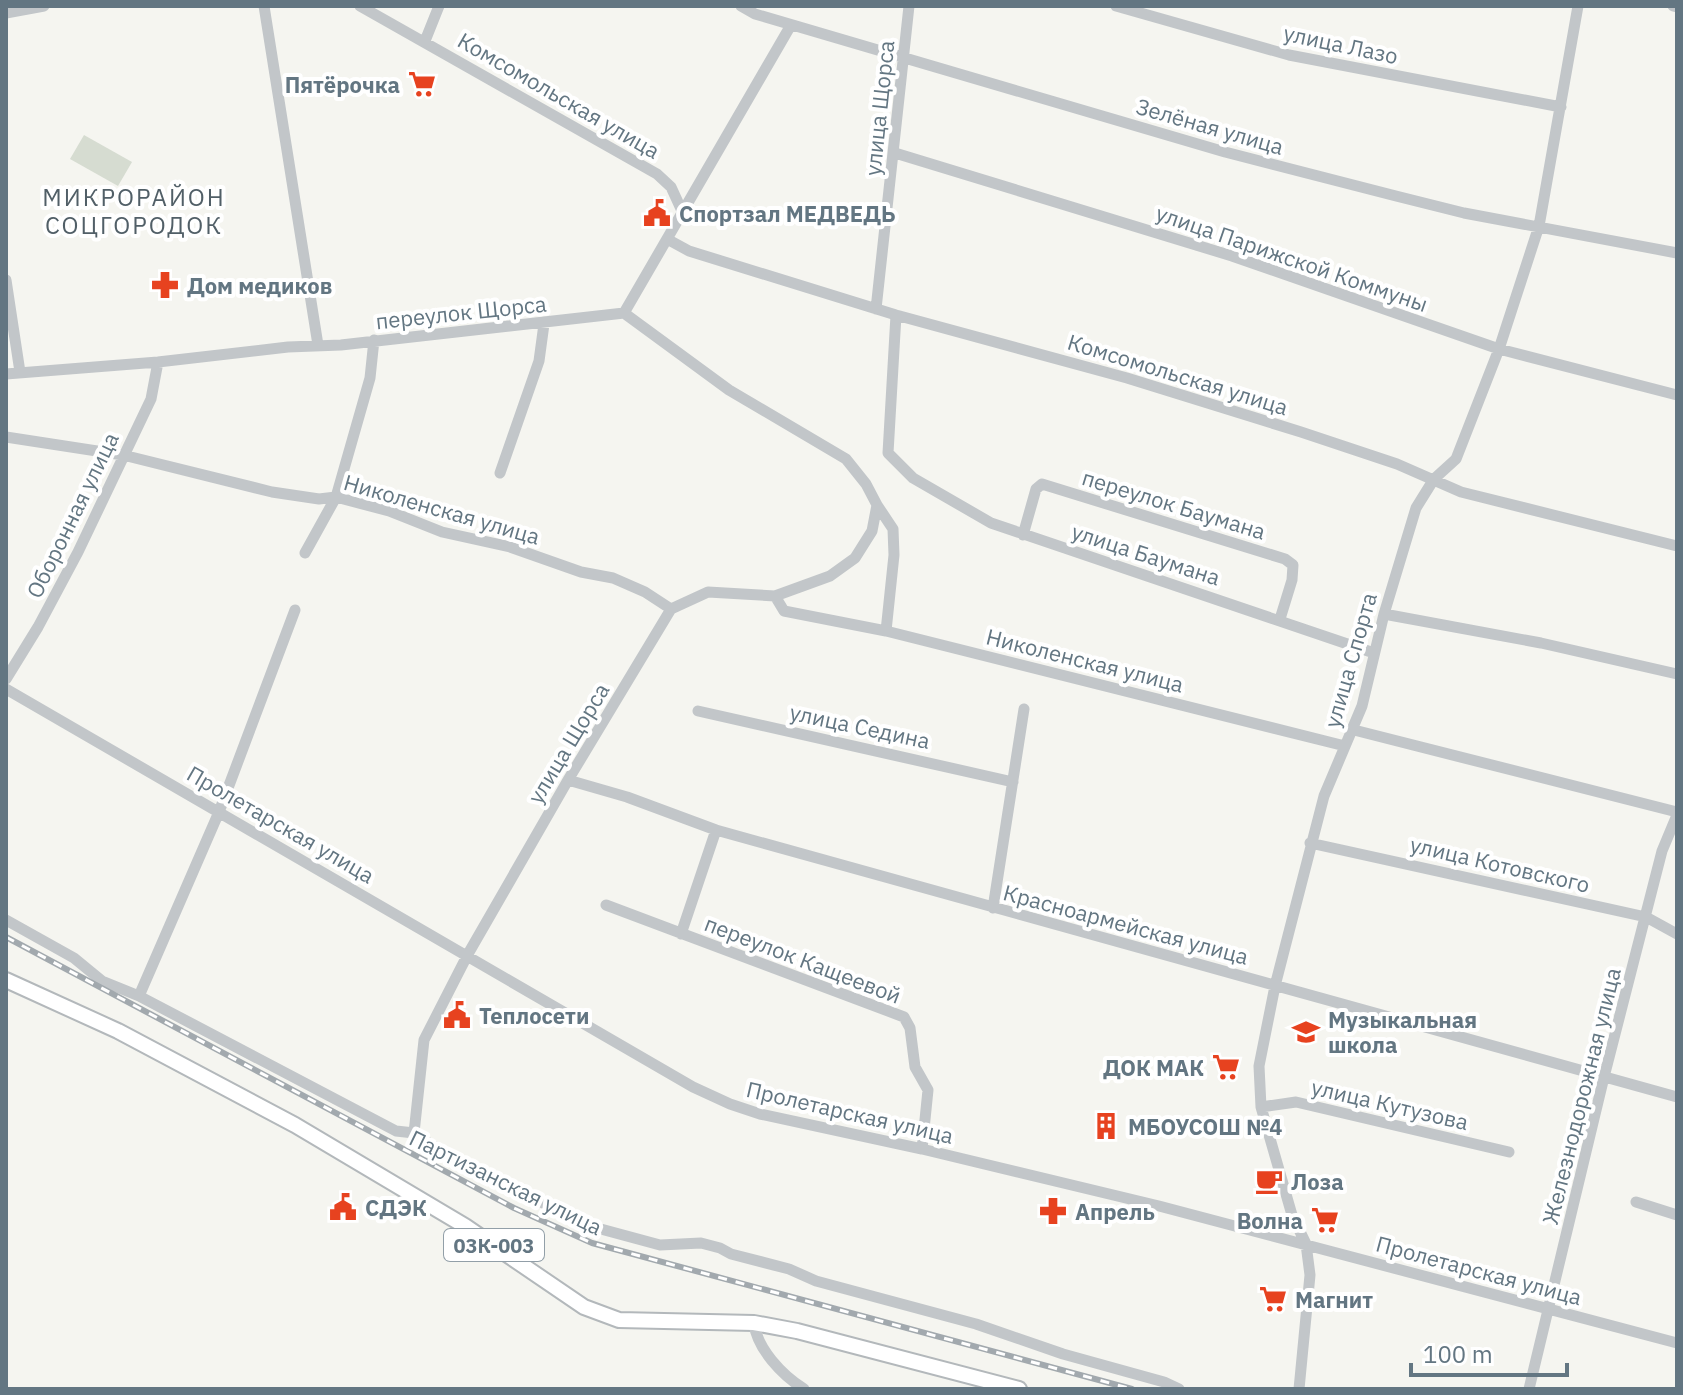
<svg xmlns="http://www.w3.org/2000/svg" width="1683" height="1395" font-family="'IBM Plex Sans',sans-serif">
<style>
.green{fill:#d6dcd1}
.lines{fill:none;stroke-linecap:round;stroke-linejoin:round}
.major-casing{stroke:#b3b8bb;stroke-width:18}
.minor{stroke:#c2c6c9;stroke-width:11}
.major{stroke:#fff;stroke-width:14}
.rail-casing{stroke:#a2a9ae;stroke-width:6}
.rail{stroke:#fff;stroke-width:3;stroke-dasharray:9;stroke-linecap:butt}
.labels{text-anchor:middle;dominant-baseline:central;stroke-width:8;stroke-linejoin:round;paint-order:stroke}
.shield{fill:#fff;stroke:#929fa8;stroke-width:2}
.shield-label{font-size:20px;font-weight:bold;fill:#637682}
.street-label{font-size:22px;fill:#637682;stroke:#fff}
.poi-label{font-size:22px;font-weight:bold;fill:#637682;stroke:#fff;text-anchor:start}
.neighbourhood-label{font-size:24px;letter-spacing:2px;fill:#515f67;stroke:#fff}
</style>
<rect width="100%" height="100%" fill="#f5f5f0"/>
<path class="green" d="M 84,135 L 132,162 L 118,186 L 70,159 Z"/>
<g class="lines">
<g class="major-casing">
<path id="major" d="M 6,980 L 118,1031 L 295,1125 L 465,1226 L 584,1307 L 619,1320 L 754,1323 L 797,1331 L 1019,1389"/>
</g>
<path class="minor" d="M 264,6 L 318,345
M 360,6 L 657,174 L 671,187 L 682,211
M 741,6 L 755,14 L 1225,152 L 1396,196 L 1464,213 L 1677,253
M 1116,6 L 1289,55 L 1561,107
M 1673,6 L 1677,7
M 6,13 L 44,6
M 425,41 L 439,6
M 895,153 L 1232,256 L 1499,349 L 1677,395
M 667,239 L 689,251 L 896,315 L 1127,378 L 1301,432 L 1397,464 L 1461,492 L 1677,546
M 6,280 L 20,372
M 876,309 L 909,6
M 624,313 L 791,25
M 896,315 L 888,453 L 913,478 L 991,523 L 1374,653
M 6,374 L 158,362 L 288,347 L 341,345 L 624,313 L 729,390 L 846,459 L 866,484 L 877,505 L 872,531 L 855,558 L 830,576 L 775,596 L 708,592 L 671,609 L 568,780 L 468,954 L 424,1040 L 414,1133
M 6,437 L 123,455 L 272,492 L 319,499 L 336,497 L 389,511 L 442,532 L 510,547 L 581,572 L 613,578 L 645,592 L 671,609
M 500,473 L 539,361 L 544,324
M 877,505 L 893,529 L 894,555 L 886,631
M 1023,535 L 1036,489 L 1042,484 L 1285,559 L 1293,565 L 1292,580 L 1280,619
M 305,553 L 336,497 L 370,378 L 374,340
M 775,596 L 784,611 L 886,631 L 1345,746
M 1384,614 L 1541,643 L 1677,674
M 6,679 L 38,627 L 78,552 L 151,399 L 158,362
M 6,689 L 693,1087 L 730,1104 L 760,1114 L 922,1149 L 1159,1206 L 1677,1343
M 698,711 L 1013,782
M 1354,730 L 1677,812
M 568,780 L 627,797 L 716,830 L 1677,1097
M 1310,843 L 1646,917 L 1677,934
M 606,905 L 904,1017 L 910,1028 L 915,1067 L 928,1090 L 922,1149
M 993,908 L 1024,709
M 6,920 L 74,958 L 102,981 L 139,996 L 396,1131 L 414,1133 L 471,1171 L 502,1182 L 586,1225 L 660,1245 L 701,1243 L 720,1248 L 731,1254 L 789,1269 L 816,1281 L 976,1324 L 1063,1354 L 1164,1382 L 1179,1389
M 681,934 L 716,830
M 139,996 L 219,812 L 295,610
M 1261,1107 L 1296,1102 L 1509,1152
M 1636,1202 L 1677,1215
M 754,1323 C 757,1349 782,1375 804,1389
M 1299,1389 L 1310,1275 L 1306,1244 L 1292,1215 L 1261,1107 L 1259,1066 L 1275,986 L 1324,796 L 1362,706 L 1384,614 L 1416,508 L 1434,479 L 1456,459 L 1499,349 L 1539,226 L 1578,6
M 1529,1389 L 1604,1077 L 1662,851 L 1677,815"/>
<use href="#major" class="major"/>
<g class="rail-casing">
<path id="rail" d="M 6,937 L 514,1208 L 592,1243 L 1132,1389"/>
</g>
<use href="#rail" class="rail"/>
</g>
<defs>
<g id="supermarket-bare" transform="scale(2.16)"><path d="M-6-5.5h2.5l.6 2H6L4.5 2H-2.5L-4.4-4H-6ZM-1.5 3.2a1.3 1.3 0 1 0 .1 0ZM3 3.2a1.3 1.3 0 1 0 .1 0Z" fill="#e7421f" stroke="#fff" stroke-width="2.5" paint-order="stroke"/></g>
<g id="civic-bare" transform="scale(2.16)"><path d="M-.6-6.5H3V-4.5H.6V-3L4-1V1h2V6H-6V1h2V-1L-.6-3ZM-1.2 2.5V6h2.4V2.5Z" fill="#e7421f" stroke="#fff" stroke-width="2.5" paint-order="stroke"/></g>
<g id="pharmacy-bare" transform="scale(2.16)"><path d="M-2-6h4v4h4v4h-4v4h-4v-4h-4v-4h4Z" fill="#e7421f" stroke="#fff" stroke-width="2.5" paint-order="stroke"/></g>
<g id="school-bare" transform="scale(2.16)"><path d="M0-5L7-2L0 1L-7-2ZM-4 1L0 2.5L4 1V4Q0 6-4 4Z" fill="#e7421f" stroke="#fff" stroke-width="2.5" paint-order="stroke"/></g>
<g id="building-bare" transform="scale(2.16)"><path d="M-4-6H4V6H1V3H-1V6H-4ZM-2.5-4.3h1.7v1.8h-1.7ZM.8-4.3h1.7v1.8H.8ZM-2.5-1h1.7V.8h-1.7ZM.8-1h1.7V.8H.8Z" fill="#e7421f" stroke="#fff" stroke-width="2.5" paint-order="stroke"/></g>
<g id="cafe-bare" transform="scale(2.16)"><path d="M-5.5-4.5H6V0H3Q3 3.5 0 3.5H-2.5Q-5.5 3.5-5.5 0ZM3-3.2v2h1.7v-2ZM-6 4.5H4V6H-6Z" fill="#e7421f" stroke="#fff" stroke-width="2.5" paint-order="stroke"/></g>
</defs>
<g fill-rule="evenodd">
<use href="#supermarket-bare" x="422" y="84"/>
<use href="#civic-bare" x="657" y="213"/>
<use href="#pharmacy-bare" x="165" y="285"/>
<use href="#civic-bare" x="457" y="1015"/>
<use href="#school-bare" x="1306" y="1032"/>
<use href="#supermarket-bare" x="1226" y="1067"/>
<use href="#building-bare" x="1106" y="1126"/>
<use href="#cafe-bare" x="1269" y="1181"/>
<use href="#civic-bare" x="343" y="1207"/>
<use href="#pharmacy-bare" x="1053" y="1211"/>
<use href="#supermarket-bare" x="1325" y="1220"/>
<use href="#supermarket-bare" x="1273" y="1299"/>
</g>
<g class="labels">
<rect class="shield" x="444" y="1229" width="100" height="32" rx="6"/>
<g class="shield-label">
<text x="494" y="1245">03К-003</text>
</g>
<g class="street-label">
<text transform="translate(1341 44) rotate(12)">улица Лазо</text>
<text transform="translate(559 95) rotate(30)">Комсомольская улица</text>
<text transform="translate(879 108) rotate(-84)">улица Щорса</text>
<text transform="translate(1210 126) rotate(16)">Зелёная улица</text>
<text transform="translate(1292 258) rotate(19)">улица Парижской Коммуны</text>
<text transform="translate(461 312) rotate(-6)">переулок Щорса</text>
<text transform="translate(1178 374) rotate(17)">Комсомольская улица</text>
<text transform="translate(1174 504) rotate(17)">переулок Баумана</text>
<text transform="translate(442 509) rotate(16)">Николенская улица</text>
<text transform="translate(72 515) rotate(-64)">Оборонная улица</text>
<text transform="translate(1146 554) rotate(18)">улица Баумана</text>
<text transform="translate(1085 660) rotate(14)">Николенская улица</text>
<text transform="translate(1350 660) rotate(-74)">улица Спорта</text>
<text transform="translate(860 726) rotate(12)">улица Седина</text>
<text transform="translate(568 743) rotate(-59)">улица Щорса</text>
<text transform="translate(281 824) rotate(30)">Пролетарская улица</text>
<text transform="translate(1500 864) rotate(13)">улица Котовского</text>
<text transform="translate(1126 924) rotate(15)">Красноармейская улица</text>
<text transform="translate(803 959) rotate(21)">переулок Кащеевой</text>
<text transform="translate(1581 1096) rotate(-76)">Железнодорожная улица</text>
<text transform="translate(1390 1104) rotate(13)">улица Кутузова</text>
<text transform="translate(850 1112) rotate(13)">Пролетарская улица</text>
<text transform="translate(506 1182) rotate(26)">Партизанская улица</text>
<text transform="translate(1479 1270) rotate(15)">Пролетарская улица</text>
</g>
<g class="poi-label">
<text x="400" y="84" text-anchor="end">Пятёрочка</text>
<text x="679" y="213">Спортзал МЕДВЕДЬ</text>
<text x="187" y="285">Дом медиков</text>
<text x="479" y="1015">Теплосети</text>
<text x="1328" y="1019">Музыкальная<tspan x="1328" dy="25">школа</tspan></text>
<text x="1204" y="1067" text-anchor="end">ДОК МАК</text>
<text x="1128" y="1126">МБОУСОШ №4</text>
<text x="1291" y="1181">Лоза</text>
<text x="365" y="1207">СДЭК</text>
<text x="1075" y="1211">Апрель</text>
<text x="1303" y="1220" text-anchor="end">Волна</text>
<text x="1295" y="1299">Магнит</text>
</g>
<g class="neighbourhood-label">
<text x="134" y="197">МИКРОРАЙОН<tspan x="134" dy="28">СОЦГОРОДОК</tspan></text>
</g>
</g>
<rect width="1683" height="1395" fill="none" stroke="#637682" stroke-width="16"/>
<path d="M1411 1363v12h156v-12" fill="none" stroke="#637682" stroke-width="4"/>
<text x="1423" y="1363" font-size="24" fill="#637682" stroke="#ffffff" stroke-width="6" paint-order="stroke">100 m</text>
</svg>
